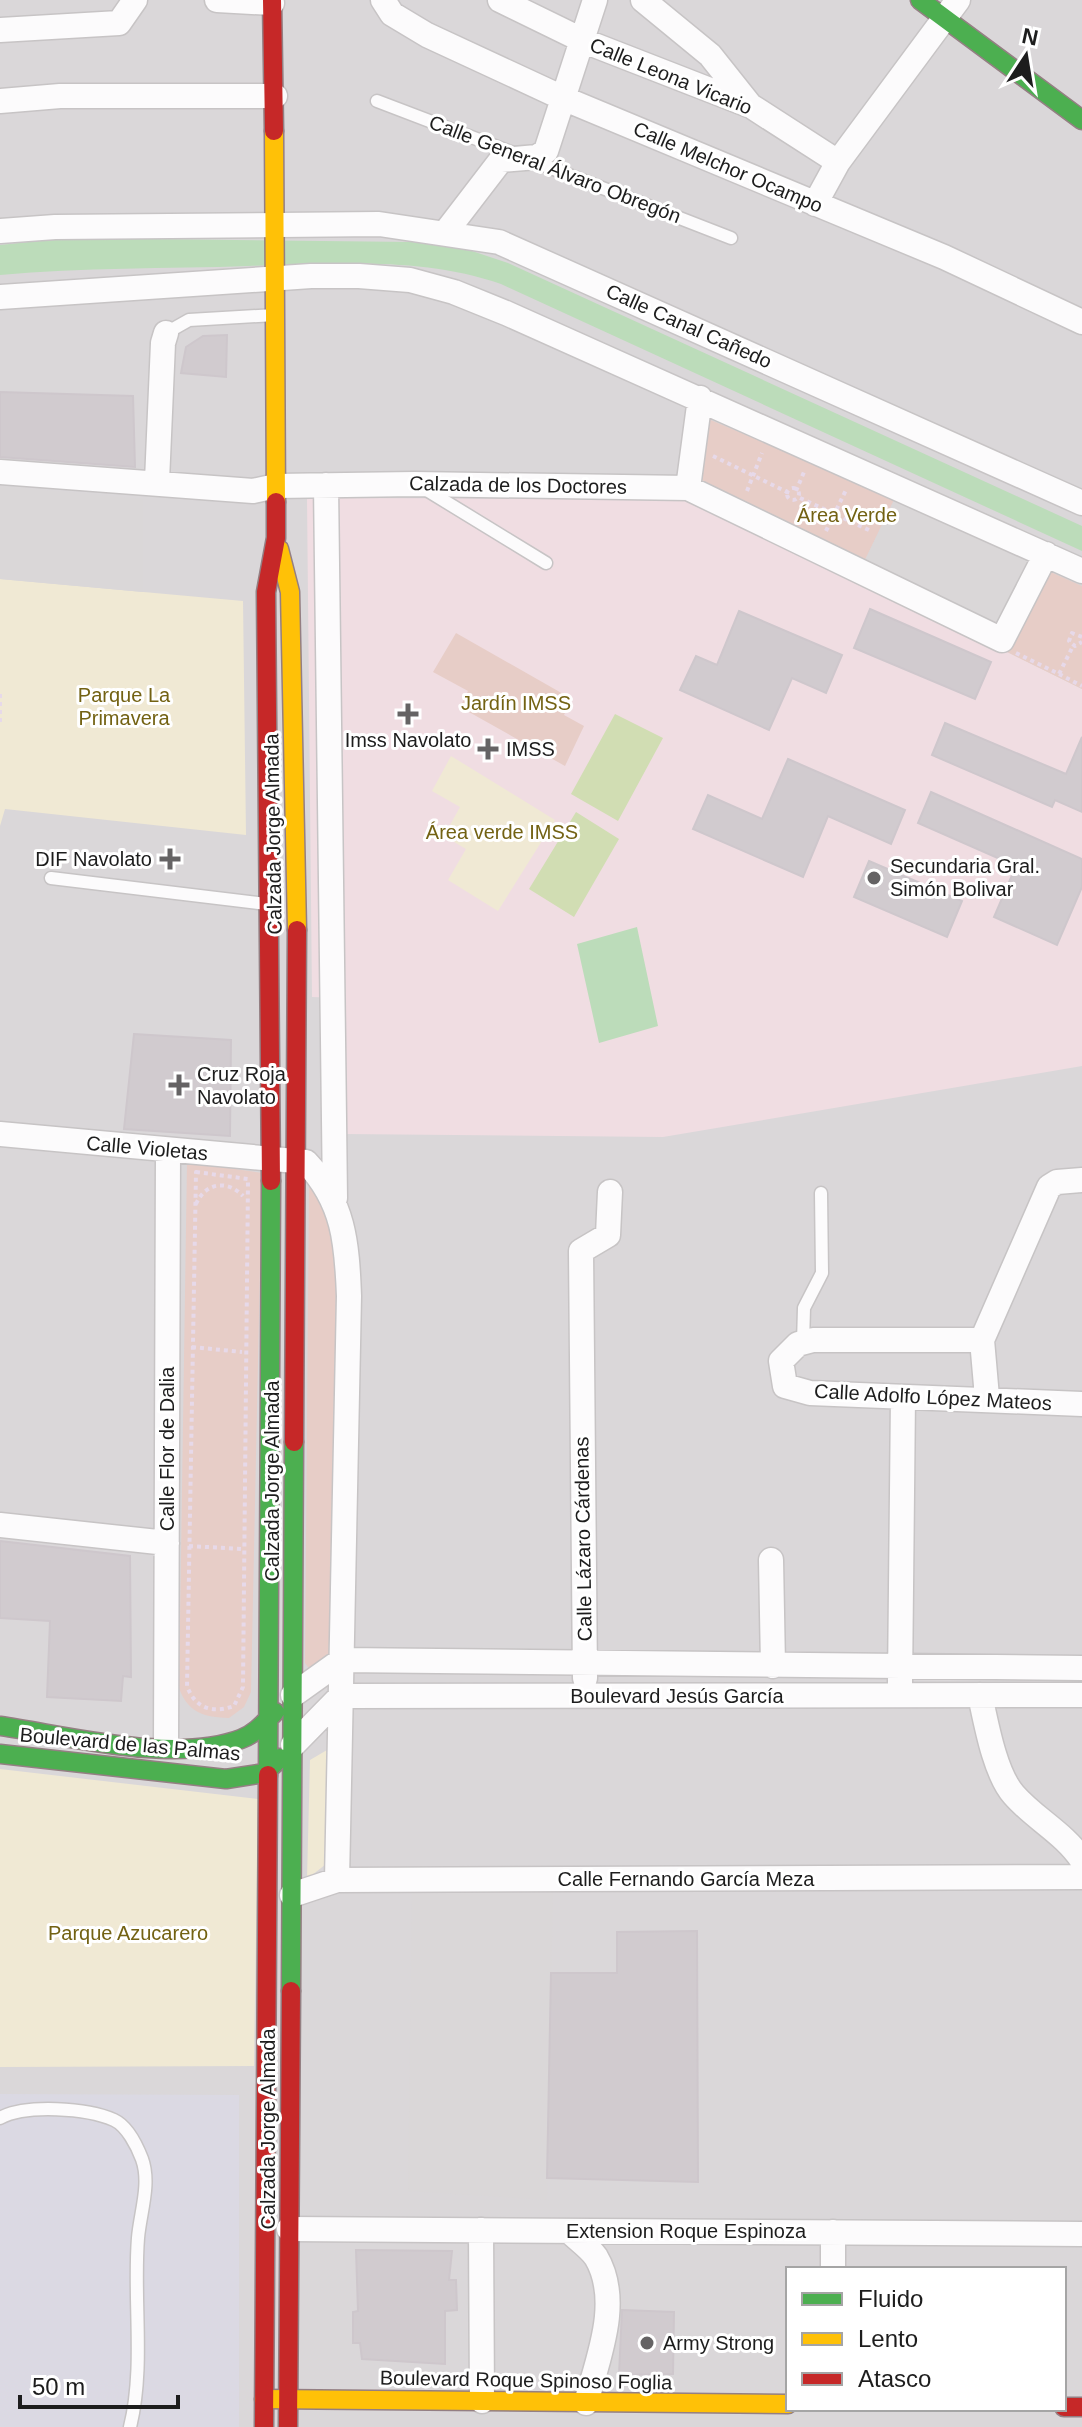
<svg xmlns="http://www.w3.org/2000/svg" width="1082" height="2427" font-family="Helvetica,sans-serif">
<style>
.residential{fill:#dad7d9;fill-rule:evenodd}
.industrial{fill:#dbd9e3}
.education{fill:#f0dde2}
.grass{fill:#e7cdc7}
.park{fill:#f0e9d4}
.pitch{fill:#d1ddb3}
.parking{fill:#dad7d8}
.water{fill:#bcdcba}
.building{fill:#d1cbcf;stroke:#cec7cc;stroke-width:2}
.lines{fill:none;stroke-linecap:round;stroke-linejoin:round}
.lane-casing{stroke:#c7c4c5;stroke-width:15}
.street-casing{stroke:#c7c4c5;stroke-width:27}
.fast-casing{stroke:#947f83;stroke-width:21}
.slow-casing{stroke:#947f83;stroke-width:21}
.jam-casing{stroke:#947f83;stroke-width:21}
.path{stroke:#e7d9e9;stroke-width:4;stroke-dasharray:4 4;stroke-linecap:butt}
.lane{stroke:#fcfbfc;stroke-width:12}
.street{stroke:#fcfbfc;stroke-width:24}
.fast{stroke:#4caf50;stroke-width:18}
.slow{stroke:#ffc107;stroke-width:18}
.jam{stroke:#c62828;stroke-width:18}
.poi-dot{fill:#656364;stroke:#fff;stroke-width:3}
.labels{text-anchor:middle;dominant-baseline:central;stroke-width:6;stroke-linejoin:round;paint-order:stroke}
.street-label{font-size:20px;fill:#1d1d1d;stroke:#fff}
.park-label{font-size:20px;fill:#736213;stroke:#fff}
.poi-label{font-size:20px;fill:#1d1d1d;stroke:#fff;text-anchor:start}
</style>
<rect width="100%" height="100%" fill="#ebe5e8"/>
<path class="residential" d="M 0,0 L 1082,0 L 1082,2427 L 0,2427 ZM 788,2269 L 1064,2269 L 1064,2409 L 788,2409 Z"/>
<path class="industrial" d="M 0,2094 L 239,2095 L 239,2427 L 0,2427 Z"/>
<path class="education" d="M 307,498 L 700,499 L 1082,689 L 1082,1066 L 663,1137 L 344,1134 L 342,998 L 312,997 Z"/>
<path class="grass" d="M 706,418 L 895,498 L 865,560 L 705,484 L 701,477 Z
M 1044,569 L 1082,586 L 1082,689 L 1007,652 Z
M 456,633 L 572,699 L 564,715 L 584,726 L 565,766 L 460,707 L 468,691 L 433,672 Z
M 187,1162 L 262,1173 L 251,1692 L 244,1707 L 229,1718 C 204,1717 188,1713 179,1688 Z
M 309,1185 L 325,1201 L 336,1245 L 334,1634 L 329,1661 L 313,1674 L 305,1663 Z"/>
<path class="park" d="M 0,579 L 243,601 L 246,835 L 5,809 L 0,826 Z
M 451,756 L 555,820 L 498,911 L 448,880 L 466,849 L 444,836 L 460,807 L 432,791 Z
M 327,1750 L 330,1861 L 307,1879 L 310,1760 Z
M 0,1769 L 258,1799 L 254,2066 L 0,2067 Z"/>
<path class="pitch" d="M 615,714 L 663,738 L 618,821 L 571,794 Z
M 576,812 L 619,839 L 574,917 L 529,889 Z"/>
<path class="parking" d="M 0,486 L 143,499 L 143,592 L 0,579 Z
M 895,498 L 1033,564 L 1001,629 L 865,560 Z
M 412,1882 L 553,1887 L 547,2200 L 408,2191 Z"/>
<path class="water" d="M 66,238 L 412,242 L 463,248 L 508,263 L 1082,526 L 1082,551 L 501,284 C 422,256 332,264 249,266 C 166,269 83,267 0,275 L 0,245 Z
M 637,927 L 658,1026 L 599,1043 L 577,944 Z"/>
<path class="building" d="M 227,335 L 226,377 L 181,373 L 186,347 L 203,336 Z
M 0,392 L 133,396 L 135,467 L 0,457 Z
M 870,609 L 991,662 L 975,699 L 854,648 Z
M 739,611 L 842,655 L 826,693 L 792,678 L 769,730 L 680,690 L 696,656 L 717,665 Z
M 945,723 L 1066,774 L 1082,737 L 1082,812 L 1055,800 L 1052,807 L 932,755 Z
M 788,759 L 905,810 L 891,844 L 828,816 L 803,877 L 693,829 L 708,795 L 762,819 Z
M 931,792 L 1082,859 L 1082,887 L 1057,945 L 994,917 L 1016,866 L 918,823 Z
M 869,861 L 962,901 L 947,937 L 854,897 Z
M 134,1034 L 231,1040 L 230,1136 L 124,1129 Z
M 0,1541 L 130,1556 L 131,1677 L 123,1676 L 121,1701 L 47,1697 L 50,1621 L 0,1618 Z
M 697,1931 L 698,2182 L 547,2178 L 551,1973 L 617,1973 L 617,1932 Z
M 356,2250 L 452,2251 L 449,2280 L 456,2280 L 457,2310 L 445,2311 L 445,2364 L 362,2359 L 360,2343 L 353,2343 L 353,2312 L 358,2311 Z
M 622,2310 L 674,2312 L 673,2374 L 619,2375 Z"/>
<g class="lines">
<g class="lane-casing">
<path id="lane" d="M 377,101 L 516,154
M 533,161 L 731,238
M 166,333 L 189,320 L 275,315
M 425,489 L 546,563
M 51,878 L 266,904
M 803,1343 L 804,1308 L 822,1273 L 821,1193
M 0,2118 C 26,2104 87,2108 114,2120 C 127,2126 137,2146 142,2159 C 151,2184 140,2213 138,2238 C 133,2299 145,2367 130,2427"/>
</g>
<g class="street-casing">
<path id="street" d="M 217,0 L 272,3
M 383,0 L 392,14 L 427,35 L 565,99 L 944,257 L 1082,322
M 500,0 L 584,41 L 751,106 L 838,162
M 643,0 L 710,55 L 749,104
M 0,30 L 119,23 L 135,0
M 0,101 L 60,96 L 275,96
M 815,204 L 838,162 L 958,0
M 0,231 L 55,227 L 379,224 L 499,242 L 1082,503
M 445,233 L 501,160 L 537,157 L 546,151 L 595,0
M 0,297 L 311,276 L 359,276 L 410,280 L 454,292 L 506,313 L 1082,571
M 0,472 L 253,491 L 276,486 L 415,484 L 688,488 L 1002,640 L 1046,554
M 157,481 L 163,343 L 166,333
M 326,485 L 335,1198
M 688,488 L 700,398
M 0,1134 L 306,1162 C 344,1202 347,1243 349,1296 L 337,1880
M 982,1340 L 813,1340 L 798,1344 L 781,1361 L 785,1386 L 810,1393 L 1082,1404
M 987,1397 L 982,1340 L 1049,1187 L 1057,1182 L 1082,1180
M 0,1525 L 167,1543
M 771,1560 L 773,1666
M 585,1678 L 581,1251 L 608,1235 L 610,1192
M 900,1683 L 903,1397
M 293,1695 L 342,1660 L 1082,1668
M 980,1695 C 986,1723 995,1774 1014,1795 C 1035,1819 1064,1833 1082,1860
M 293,1745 L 341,1696 L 1082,1695
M 166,1746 L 168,1151
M 292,1895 L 337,1880 L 1082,1877
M 289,2229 L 1082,2234
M 481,2230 L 482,2401
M 569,2231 C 577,2239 590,2248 596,2257 C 622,2301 598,2358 586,2403
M 833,2232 L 833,2269"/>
</g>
<g class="fast-casing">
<path id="fast" d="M 920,0 L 1082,120
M 0,1726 C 69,1736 175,1764 241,1739 C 255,1734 265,1722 275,1712
M 0,1754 L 226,1779 L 265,1773 L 280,1758
M 268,1775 L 271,1181
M 291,1991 L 294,1442"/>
</g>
<g class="slow-casing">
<path id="slow" d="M 274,131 L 276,502
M 279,549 L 290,592 L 297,930
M 264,2399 L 788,2404"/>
</g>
<g class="jam-casing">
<path id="jam" d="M 272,0 L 274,131
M 271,1181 L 266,592 L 276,538 L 276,502
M 294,1442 L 297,930
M 1064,2407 L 1082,2407
M 264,2427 L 268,1775
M 288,2427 L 291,1991"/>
</g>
<path class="path" d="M 713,456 L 787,492
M787 494a6 6 0 1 1 12 0a6 6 0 1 1-12 0Z
M 747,491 L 762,453
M 796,491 L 804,472
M 800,498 L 871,531
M 826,531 L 846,490
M 1082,637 L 1072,633 L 1069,641 L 1075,646 L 1082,642
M 1016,653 L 1059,674 L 1073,646
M 1059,674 L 1082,686
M 0,694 L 0,723
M 196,1172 L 248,1179 L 243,1687 L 234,1706 C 212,1714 195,1708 187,1686 Z
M 196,1204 C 205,1183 227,1179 243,1196
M 192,1347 L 242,1352
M 189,1546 L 243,1549"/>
<use href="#lane" class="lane"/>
<use href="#street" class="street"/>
<use href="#fast" class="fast"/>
<use href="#slow" class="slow"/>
<use href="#jam" class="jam"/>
</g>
<g class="poi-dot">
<path d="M404 702h8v8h8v8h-8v8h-8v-8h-8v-8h8z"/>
<path d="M484 737h8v8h8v8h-8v8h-8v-8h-8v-8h8z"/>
<path d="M166 847h8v8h8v8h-8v8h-8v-8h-8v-8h8z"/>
<circle cx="874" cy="878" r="8"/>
<path d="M175 1073h8v8h8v8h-8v8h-8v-8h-8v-8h8z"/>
<circle cx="647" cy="2343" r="8"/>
</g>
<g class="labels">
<g class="street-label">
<text transform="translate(671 76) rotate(22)">Calle Leona Vicario</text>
<text transform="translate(728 167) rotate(23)">Calle Melchor Ocampo</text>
<text transform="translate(555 169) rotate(21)">Calle General Álvaro Obregón</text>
<text transform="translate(689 326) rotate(24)">Calle Canal Cañedo</text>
<text transform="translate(518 485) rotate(1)">Calzada de los Doctores</text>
<text transform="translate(273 834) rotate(-91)">Calzada Jorge Almada</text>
<text transform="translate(147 1148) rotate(5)">Calle Violetas</text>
<text transform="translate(933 1397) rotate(3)">Calle Adolfo López Mateos</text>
<text transform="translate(167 1449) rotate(-90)">Calle Flor de Dalia</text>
<text transform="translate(272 1481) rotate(-90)">Calzada Jorge Almada</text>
<text transform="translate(583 1539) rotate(-91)">Calle Lázaro Cárdenas</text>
<text x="677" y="1696">Boulevard Jesús García</text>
<text transform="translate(130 1744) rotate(5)">Boulevard de las Palmas</text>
<text x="686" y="1879">Calle Fernando García Meza</text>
<text transform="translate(268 2129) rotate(-90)">Calzada Jorge Almada</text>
<text x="686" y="2231">Extension Roque Espinoza</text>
<text transform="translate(526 2380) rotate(1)">Boulevard Roque Spinoso Foglia</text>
</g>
<g class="park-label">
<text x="847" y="515">Área Verde</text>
<text x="124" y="695">Parque La<tspan x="124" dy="23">Primavera</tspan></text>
<text x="516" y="703">Jardín IMSS</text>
<text x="502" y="832">Área verde IMSS</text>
<text x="128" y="1933">Parque Azucarero</text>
</g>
<g class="poi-label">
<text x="408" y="740" text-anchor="middle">Imss Navolato</text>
<text x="506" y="749">IMSS</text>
<text x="152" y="859" text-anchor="end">DIF Navolato</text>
<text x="890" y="866">Secundaria Gral.<tspan x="890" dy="23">Simón Bolivar</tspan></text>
<text x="197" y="1074">Cruz Roja<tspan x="197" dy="23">Navolato</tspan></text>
<text x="663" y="2343">Army Strong</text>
</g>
</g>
<rect x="786" y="2267" width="280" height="144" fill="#ffffff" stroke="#a5a5a5" stroke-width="2"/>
<rect x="802" y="2293" width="40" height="12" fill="#4caf50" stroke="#a5a5a5" stroke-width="2"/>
<text x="858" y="2307" font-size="24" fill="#1d1d1d">Fluido</text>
<rect x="802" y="2333" width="40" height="12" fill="#ffc107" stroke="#a5a5a5" stroke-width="2"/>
<text x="858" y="2347" font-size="24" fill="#1d1d1d">Lento</text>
<rect x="802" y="2373" width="40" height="12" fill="#c62828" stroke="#a5a5a5" stroke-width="2"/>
<text x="858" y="2387" font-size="24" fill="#1d1d1d">Atasco</text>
<g transform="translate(1026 56) rotate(12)" stroke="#ffffff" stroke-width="6" paint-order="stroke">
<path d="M0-6L14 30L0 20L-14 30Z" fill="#1d1d1d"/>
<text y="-12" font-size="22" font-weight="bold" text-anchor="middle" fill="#1d1d1d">N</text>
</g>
<path d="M20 2395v12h158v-12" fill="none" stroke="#1d1d1d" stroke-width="4"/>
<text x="32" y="2395" font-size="24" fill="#1d1d1d" stroke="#ffffff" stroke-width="6" paint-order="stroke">50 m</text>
</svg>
